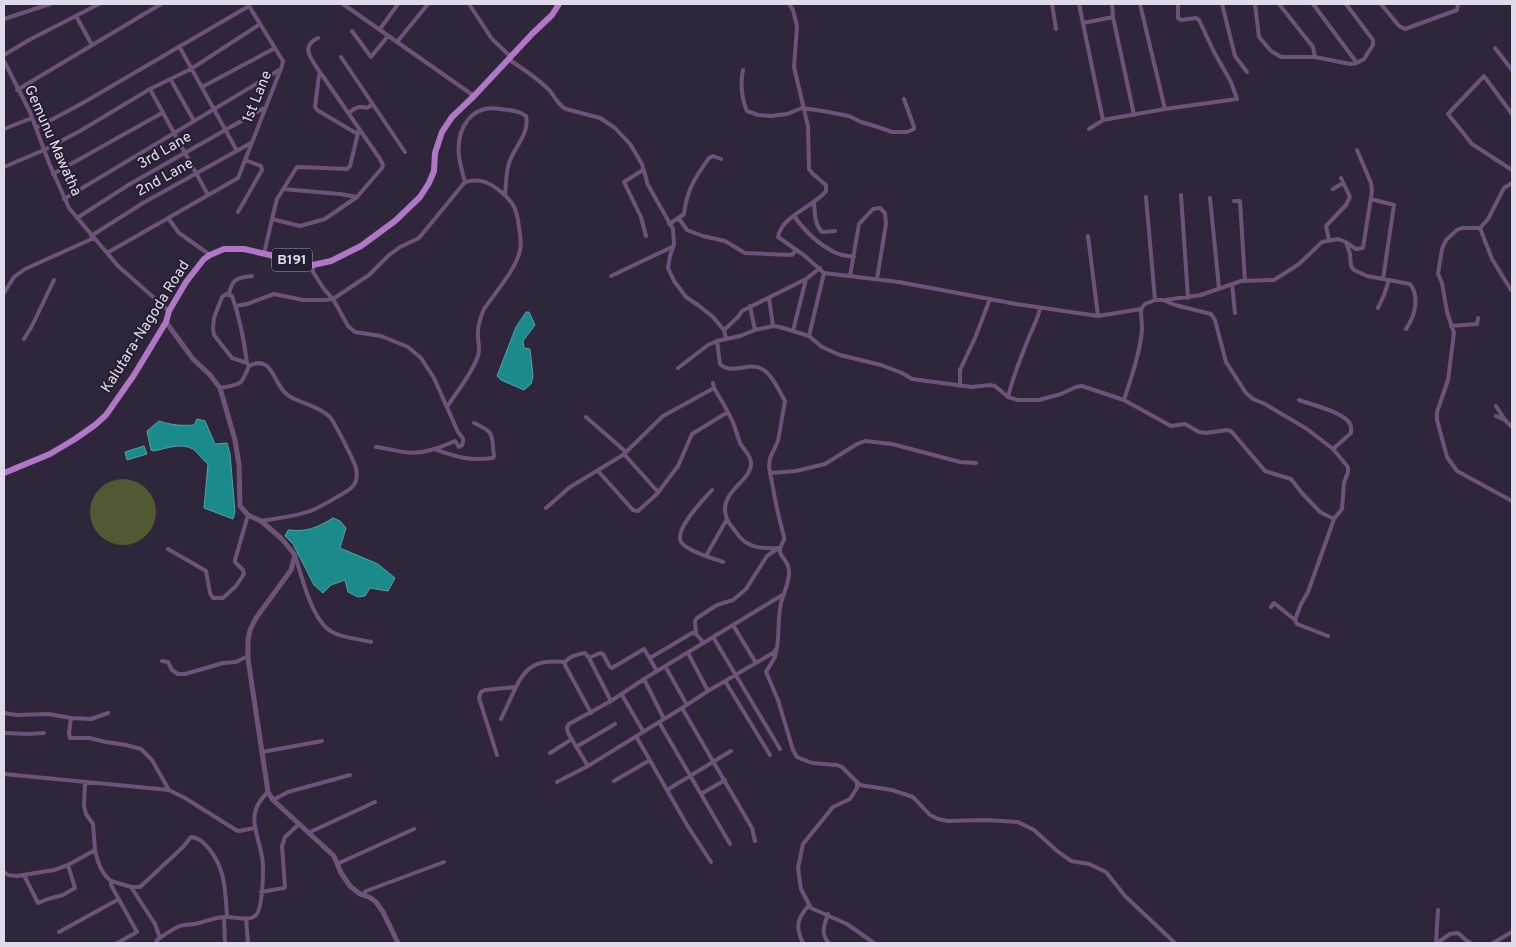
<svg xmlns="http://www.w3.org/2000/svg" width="1516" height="947" font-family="Overpass,sans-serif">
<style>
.green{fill:#505932}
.water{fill:#1b8a8b;stroke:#56a2a7}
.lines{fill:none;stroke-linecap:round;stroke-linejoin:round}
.minor{stroke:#6e5379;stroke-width:4}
.tertiary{stroke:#6e5379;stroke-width:5}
.primary{stroke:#b177c7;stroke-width:6}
.labels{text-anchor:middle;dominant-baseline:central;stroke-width:4;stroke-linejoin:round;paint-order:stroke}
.shield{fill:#261d31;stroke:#a8a2b2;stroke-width:1}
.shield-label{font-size:14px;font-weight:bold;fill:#e0dbe9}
.street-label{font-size:15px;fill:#e0dbe9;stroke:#261d31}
</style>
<rect width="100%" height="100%" fill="#2f263b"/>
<path class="green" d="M90 512a33 33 0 1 1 66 0a33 33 0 1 1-66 0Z"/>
<path class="water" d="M 526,312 L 529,312 L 535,325 L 523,341 L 524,348 L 530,349 L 533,376 L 531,384 L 524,390 L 501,380 L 497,376 L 516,327 Z
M 197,419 L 205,421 L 215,444 L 227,443 L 230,454 L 235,512 L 233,519 L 204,508 L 208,464 C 202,460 199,453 193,449 C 180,442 166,449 153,451 L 151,450 L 147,431 L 159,421 C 171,425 181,426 194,425 Z
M 144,446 L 147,454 L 127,460 L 125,452 Z
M 333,518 L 340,521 L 346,528 L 340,548 L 378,564 L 395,578 L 388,591 L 370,588 L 365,596 L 358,597 L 348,592 L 345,580 L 331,585 L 323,593 L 314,585 L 293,544 L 285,536 L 288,530 C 308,532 316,528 333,518 Z"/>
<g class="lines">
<path class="minor" d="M 343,4 L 474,96
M 469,4 L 492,39 L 511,57
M 1052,4 L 1056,29
M 1079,4 L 1103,120
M 1112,4 L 1113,17 L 1134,115
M 1140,4 L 1165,109
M 1222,4 L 1235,56 L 1247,72
M 1255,4 L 1259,37 L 1271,51 L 1281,57 L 1315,57 L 1350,64 L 1357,63 L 1364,59 L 1373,45 L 1373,40 L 1346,4
M 1279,4 L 1313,47 L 1315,57
M 1313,4 L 1357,63
M 1381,4 L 1399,26 L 1405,29 L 1457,10 L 1458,4
M 76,16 L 92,45
M 4,19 L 50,4
M 1083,23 L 1113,17
M 380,29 L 398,4
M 352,31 L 371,57 L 388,36
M 318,38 C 298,47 314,62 321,74
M 397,42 L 428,4
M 179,46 L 237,151
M 1495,48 L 1512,70
M 4,55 L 29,40 L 99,4
M 341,57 L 405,152
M 508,59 C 522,68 539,79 550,91 C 555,97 558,105 566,109 L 600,118 L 615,128 L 630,144 L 642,164 L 648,185 L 673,229 L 674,244 L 670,256 L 668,268 L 674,281 L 686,297 L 698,305 L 713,317 L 724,330 L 726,339
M 4,61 L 30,112 L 49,163 L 69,208 L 118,266 L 169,311
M 743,70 C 740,83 742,100 747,111 L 758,115 L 771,116 L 787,114 L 802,108 L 823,111 L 849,116 L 861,122 L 878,127 L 892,132 L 907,132 L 914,129 L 914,127 L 904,99
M 171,80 L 194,121
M 202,87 L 275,48
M 150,89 L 208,195
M 17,90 L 161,4
M 349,113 C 351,111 355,108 359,107 C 365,106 368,111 372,103
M 1512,114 L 1484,76 L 1448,114 L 1472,144 L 1512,170
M 36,128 L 81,104 L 249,6 L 283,61 L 282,66 L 238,178 L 107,253
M 4,129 L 32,118
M 1089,129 L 1103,120 L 1165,109 L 1237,99 L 1231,82 L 1214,52 L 1199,20 L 1196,18 L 1181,20 L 1178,18 L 1178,4
M 4,167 L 44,150 L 80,131 L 150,89 L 191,69 L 260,24
M 643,170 L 624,182 L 641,217 L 646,236
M 53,174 L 162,113
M 465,182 C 463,174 460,165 459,156 C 456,129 471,104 500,109 C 508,110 519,110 526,116 C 530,134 514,147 509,163 C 506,173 506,185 505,195
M 1512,183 L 1504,188 L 1488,219 L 1480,228 L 1462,228 L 1457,230 L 1446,240 L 1442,249 L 1438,274 L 1442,283 L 1447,312 L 1454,333 L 1448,380 L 1437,412 L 1437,420 L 1447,457 L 1457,471 L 1512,501
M 283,189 L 340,194 L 357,197
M 1333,189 L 1343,183
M 1181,195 L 1188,298
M 1146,197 L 1155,300
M 1210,198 L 1219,288
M 64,199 L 281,69
M 1371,199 L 1394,205 L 1383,279
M 1234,201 L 1240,201 L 1245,281
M 814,202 C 815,213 814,224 822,232 L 835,231
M 238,212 L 262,170 L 261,166 L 245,160
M 794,216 C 804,230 818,244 834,252 C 839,255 847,256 854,257
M 77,218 L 130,184 L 266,107
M 168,218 L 179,233 L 210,255
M 272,219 L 277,199 L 297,167 L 347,169 L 350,166 L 358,133
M 677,219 L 684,214 C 687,189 695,178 709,158 L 713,156 L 721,159
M 669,224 L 677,219 L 680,220 L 687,230 L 703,236 L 725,241 L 745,253 L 792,255 L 796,250
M 1480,228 L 1492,259 L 1511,290 L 1512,289
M 91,236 L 143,203 L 251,143
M 1088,236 L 1098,316
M 1329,240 L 1326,226 L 1346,205 L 1350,197 L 1341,178
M 1347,243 L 1356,249 L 1363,248 L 1372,191 L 1371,183 L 1357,150
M 264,254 L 272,219 L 300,226 L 325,219 L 357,197 L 382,168 L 383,165 L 380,159 L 322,75 L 319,75 L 315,107 L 317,110 L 354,132 L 358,133 L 361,131
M 313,265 L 313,272 L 324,289 L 333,299 L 348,326 L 355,332 L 381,336 L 408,347 L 421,358 L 434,378 L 458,432 C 462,437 465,439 462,445 L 459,447 L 455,441 C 439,448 422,455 404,452 C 395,451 386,448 376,447
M 611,276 L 672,247
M 850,276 L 859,224 L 873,209 L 880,208 L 885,213 L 886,224 L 877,279
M 1232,284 L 1235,313
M 4,293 L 14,277 L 25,269 L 94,238
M 229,294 C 232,278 238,278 252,276
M 769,298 L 773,326
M 1165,300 L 1201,295 L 1241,281 L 1274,280 L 1299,264 L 1322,242 L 1338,239 L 1346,242 L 1350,254 L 1351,266 L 1354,270 L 1367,276 L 1410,284 C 1420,297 1415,316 1406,329
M 236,306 L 247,304 L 274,294 L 303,300 L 324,300 L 333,299 L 369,275 L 389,255 L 400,247 L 419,238 L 465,182 C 479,178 489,182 500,191 C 514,202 517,210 519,227 C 520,235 522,243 520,250 C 517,268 495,293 484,309 C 481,316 478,324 478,332 C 477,340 481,347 478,356 C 472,374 457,391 447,407
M 750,306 L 755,330
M 1378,308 L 1384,295 L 1389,280
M 1141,309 L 1145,304 L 1155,300 L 1163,300 L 1175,305 L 1211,314 L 1215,320 L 1226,362 L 1246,393 L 1253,399 L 1265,404 L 1307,429 L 1333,449 L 1348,467 L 1348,472 L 1344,483 L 1342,509 L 1334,519 L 1308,592 L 1301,604 L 1295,620 L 1297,624 L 1328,636
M 1451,326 L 1477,324 L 1478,318
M 724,330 L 738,317 L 742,311 L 806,279 L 820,268
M 793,331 L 806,279
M 809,336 L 824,273
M 24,339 L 32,326 L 54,280
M 247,363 C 244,340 240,318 232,296 L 226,294 L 222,297 L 214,318 L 213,328 L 214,335 L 232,358 L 247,363 L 249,366
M 678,368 L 708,345 L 717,341
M 713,383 L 714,388 C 721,400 729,412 734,425 C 736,431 738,437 740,443 C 743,449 751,455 751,463 C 752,482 716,492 727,519 C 729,524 733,528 736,532 C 746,548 761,549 779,548
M 960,386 L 960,370 L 975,338 L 990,299
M 220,388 C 242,384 241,386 249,366 C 274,353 273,387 289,396 C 302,404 319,406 330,417 C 335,423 354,461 356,468 C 357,473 357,479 355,483 C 352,490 343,493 337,497 C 328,502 319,508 310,511 C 294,517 277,518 261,521
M 1008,397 C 1013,376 1021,357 1029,337 C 1033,327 1038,319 1040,308
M 1124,400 L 1171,426 L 1185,424 L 1199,432 L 1206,433 L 1227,430 L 1231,431 L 1265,471 L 1291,479 L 1302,493 L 1320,512 L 1334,519
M 1299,400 C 1313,405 1338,411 1348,421 C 1352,425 1351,428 1351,433 L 1333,449
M 1496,406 L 1505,420
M 1496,416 L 1505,420 L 1512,427
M 586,417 L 626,452
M 434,449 C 457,457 468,461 493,458 L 494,456 C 491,434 496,433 474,423
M 624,454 L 658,492
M 598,471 L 633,510 L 638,511 L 657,494 L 678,466 L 692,434 L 728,412
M 770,473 L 796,471 L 825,464 L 857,444 L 865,441 L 892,444 L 960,462 L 976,463
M 712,490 C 704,499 674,529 681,542 C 687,551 712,558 723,562
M 546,508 L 570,487 L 623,455 L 663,416 L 714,388
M 168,549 L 206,571 L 210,593 L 213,598 L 223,598 L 236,586 L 244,574 L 243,570 L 235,562 L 235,560 L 248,515
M 295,555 C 302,577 312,623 334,633 C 345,638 359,639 371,642
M 706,556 L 727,519
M 1271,607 L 1274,603 L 1295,620
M 733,625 L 756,663
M 696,634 L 695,621 L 697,618 L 717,605 L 733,600 L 746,589 L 767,556 L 777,549
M 713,637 L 780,749
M 777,648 L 775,657 L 766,672 L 778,700 L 793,750 L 797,757 L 812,763 L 837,765 L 842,767 L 860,785 L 892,790 L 913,797 L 930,815 L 938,819 L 948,821 L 986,820 L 1018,822 L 1034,830 L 1056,850 L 1071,861 L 1089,864 L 1106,872 L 1125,896 L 1175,943
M 688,653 L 708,691
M 589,658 L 600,653 L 603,654 L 610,667 L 612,668 L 644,649 L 657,671
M 650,658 L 692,633 L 696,634 L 704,643
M 162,661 L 168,662 L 172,670 L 178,674 L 185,674 L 223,663 L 236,662 L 248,656
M 665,666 L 687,705
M 644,679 L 664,719
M 725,681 L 770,755
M 622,695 L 643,731
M 682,708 L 752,828 L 755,841
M 4,713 L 17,715 L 48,714 L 71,718 L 91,719 L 108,713
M 591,713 L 565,665 L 565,662 C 569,657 578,654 585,653 L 589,658 L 611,701
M 71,718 L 69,733 L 70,738 L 89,738 L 106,742 L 126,745 L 141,749 L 152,760 L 169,790
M 501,719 L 516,687
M 659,722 L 730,844
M 4,733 L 29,734 L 44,733
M 636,736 L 687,825 L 711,862
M 576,747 L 615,724
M 262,752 L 322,741
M 550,753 L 572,739
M 497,755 L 479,698 L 481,692 L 485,690 L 516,687 C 527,664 539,660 565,662
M 588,766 L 568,733 L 567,728 L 569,724 L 611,701 L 644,679 L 784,594
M 4,774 L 169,790 L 185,798 L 236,830 L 239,831 L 254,828
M 614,781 L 650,760
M 85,782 L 84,806 L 86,814 L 93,824 L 95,850
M 557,782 L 588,766 L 682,708 L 708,691 L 773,653 L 777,648 C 779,635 778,622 780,609 C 781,596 790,584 789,571 C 788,555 773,558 784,540 L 784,537 L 777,509 L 769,467 L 770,458 L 778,441 L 785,401 C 779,391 772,374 762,369 C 748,361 732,376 720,364 L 717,341 L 740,336 L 755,330 L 773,326 L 780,327 L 809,336 L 822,347 L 840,355 L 881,365 L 902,373 L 912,379 L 972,387 L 990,385 L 995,386 L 1008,397 L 1018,400 L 1039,400 L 1061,394 L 1076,387 L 1082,386 L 1124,400 C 1131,378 1140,353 1142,330 C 1142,323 1141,316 1141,309 L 1098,316 L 1016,304 L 899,282 L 824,273 L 805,256 L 778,237 C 782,215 814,207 826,191 L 826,185 L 813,174 L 809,169 L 808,126 L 794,67 L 797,26 L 793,10 L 789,4
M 857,783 L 857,788 L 850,799 L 833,807 L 803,844 L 798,868 L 801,889 L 811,908 L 847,924 L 874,943
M 667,790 L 731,751
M 701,794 L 725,780
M 273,800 L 288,792 L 350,775
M 308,833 L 375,802
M 337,864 L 414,829
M 4,872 L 8,875 L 17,876 L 54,870 L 68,865 L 95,850 C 98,863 101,873 111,881
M 24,875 L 38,903 L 48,899 L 63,895 L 75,888 L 68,865
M 131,887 L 155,924 L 160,938
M 261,892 L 284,888 L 285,887 L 282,846 L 285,837 L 299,824
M 362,895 L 366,891 L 444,862
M 828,914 C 824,926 820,933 829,943
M 224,917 L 225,943
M 246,918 L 248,943
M 59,932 L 119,899
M 117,943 L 137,932 L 111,885 L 111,881 L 131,887 L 140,887 L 183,847 L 191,837 C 200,838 204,843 210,850 C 226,871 225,891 227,916
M 156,943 L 157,940 C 164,935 172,929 180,926 C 185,924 190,925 195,924 C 205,922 215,917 225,917 C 234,916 247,922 255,916 C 263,911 264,867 262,857 C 258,832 244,814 268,792
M 803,943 C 795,926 797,919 809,905
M 1436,943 L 1438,910
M 1437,943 L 1450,934 L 1458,933 L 1467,941 L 1471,943
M 1493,943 L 1512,932"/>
<path class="tertiary" d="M 166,322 L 193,359 L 210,375 L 220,388 L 235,440 L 239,465 L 240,506 L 248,515 L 261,521 L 281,538 L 295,555 L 291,570 L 256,618 L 250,630 L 248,640 L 248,659 L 268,792 L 273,800 L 334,856 L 341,873 L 350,886 L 360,894 L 369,897 L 376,902 L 383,912 L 398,943"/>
<path class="primary" d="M 4,473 L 50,454 L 75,439 L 95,425 L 106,415 L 134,375 L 166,322 L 169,311 L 186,282 L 204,259 L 210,255 L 224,249 L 244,249 L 313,265 L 331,261 L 361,246 L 395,221 L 420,197 L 429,183 L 434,171 L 435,153 L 442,132 L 452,117 L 474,96 L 532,34 L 552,15 L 559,4"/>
</g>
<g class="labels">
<rect class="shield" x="272" y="248.5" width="40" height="23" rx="4"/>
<g class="shield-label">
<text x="292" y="260">B191</text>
</g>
<g class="street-label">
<text transform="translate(258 97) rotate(-68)">1st Lane</text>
<text transform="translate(52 141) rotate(66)">Gemunu Mawatha</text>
<text transform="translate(165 151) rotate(-30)">3rd Lane</text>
<text transform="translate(165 178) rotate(-29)">2nd Lane</text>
<text transform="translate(146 327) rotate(-58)">Kalutara-Nagoda Road</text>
</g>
</g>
<rect width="1516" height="947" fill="none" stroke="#e0dbe9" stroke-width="10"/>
</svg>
